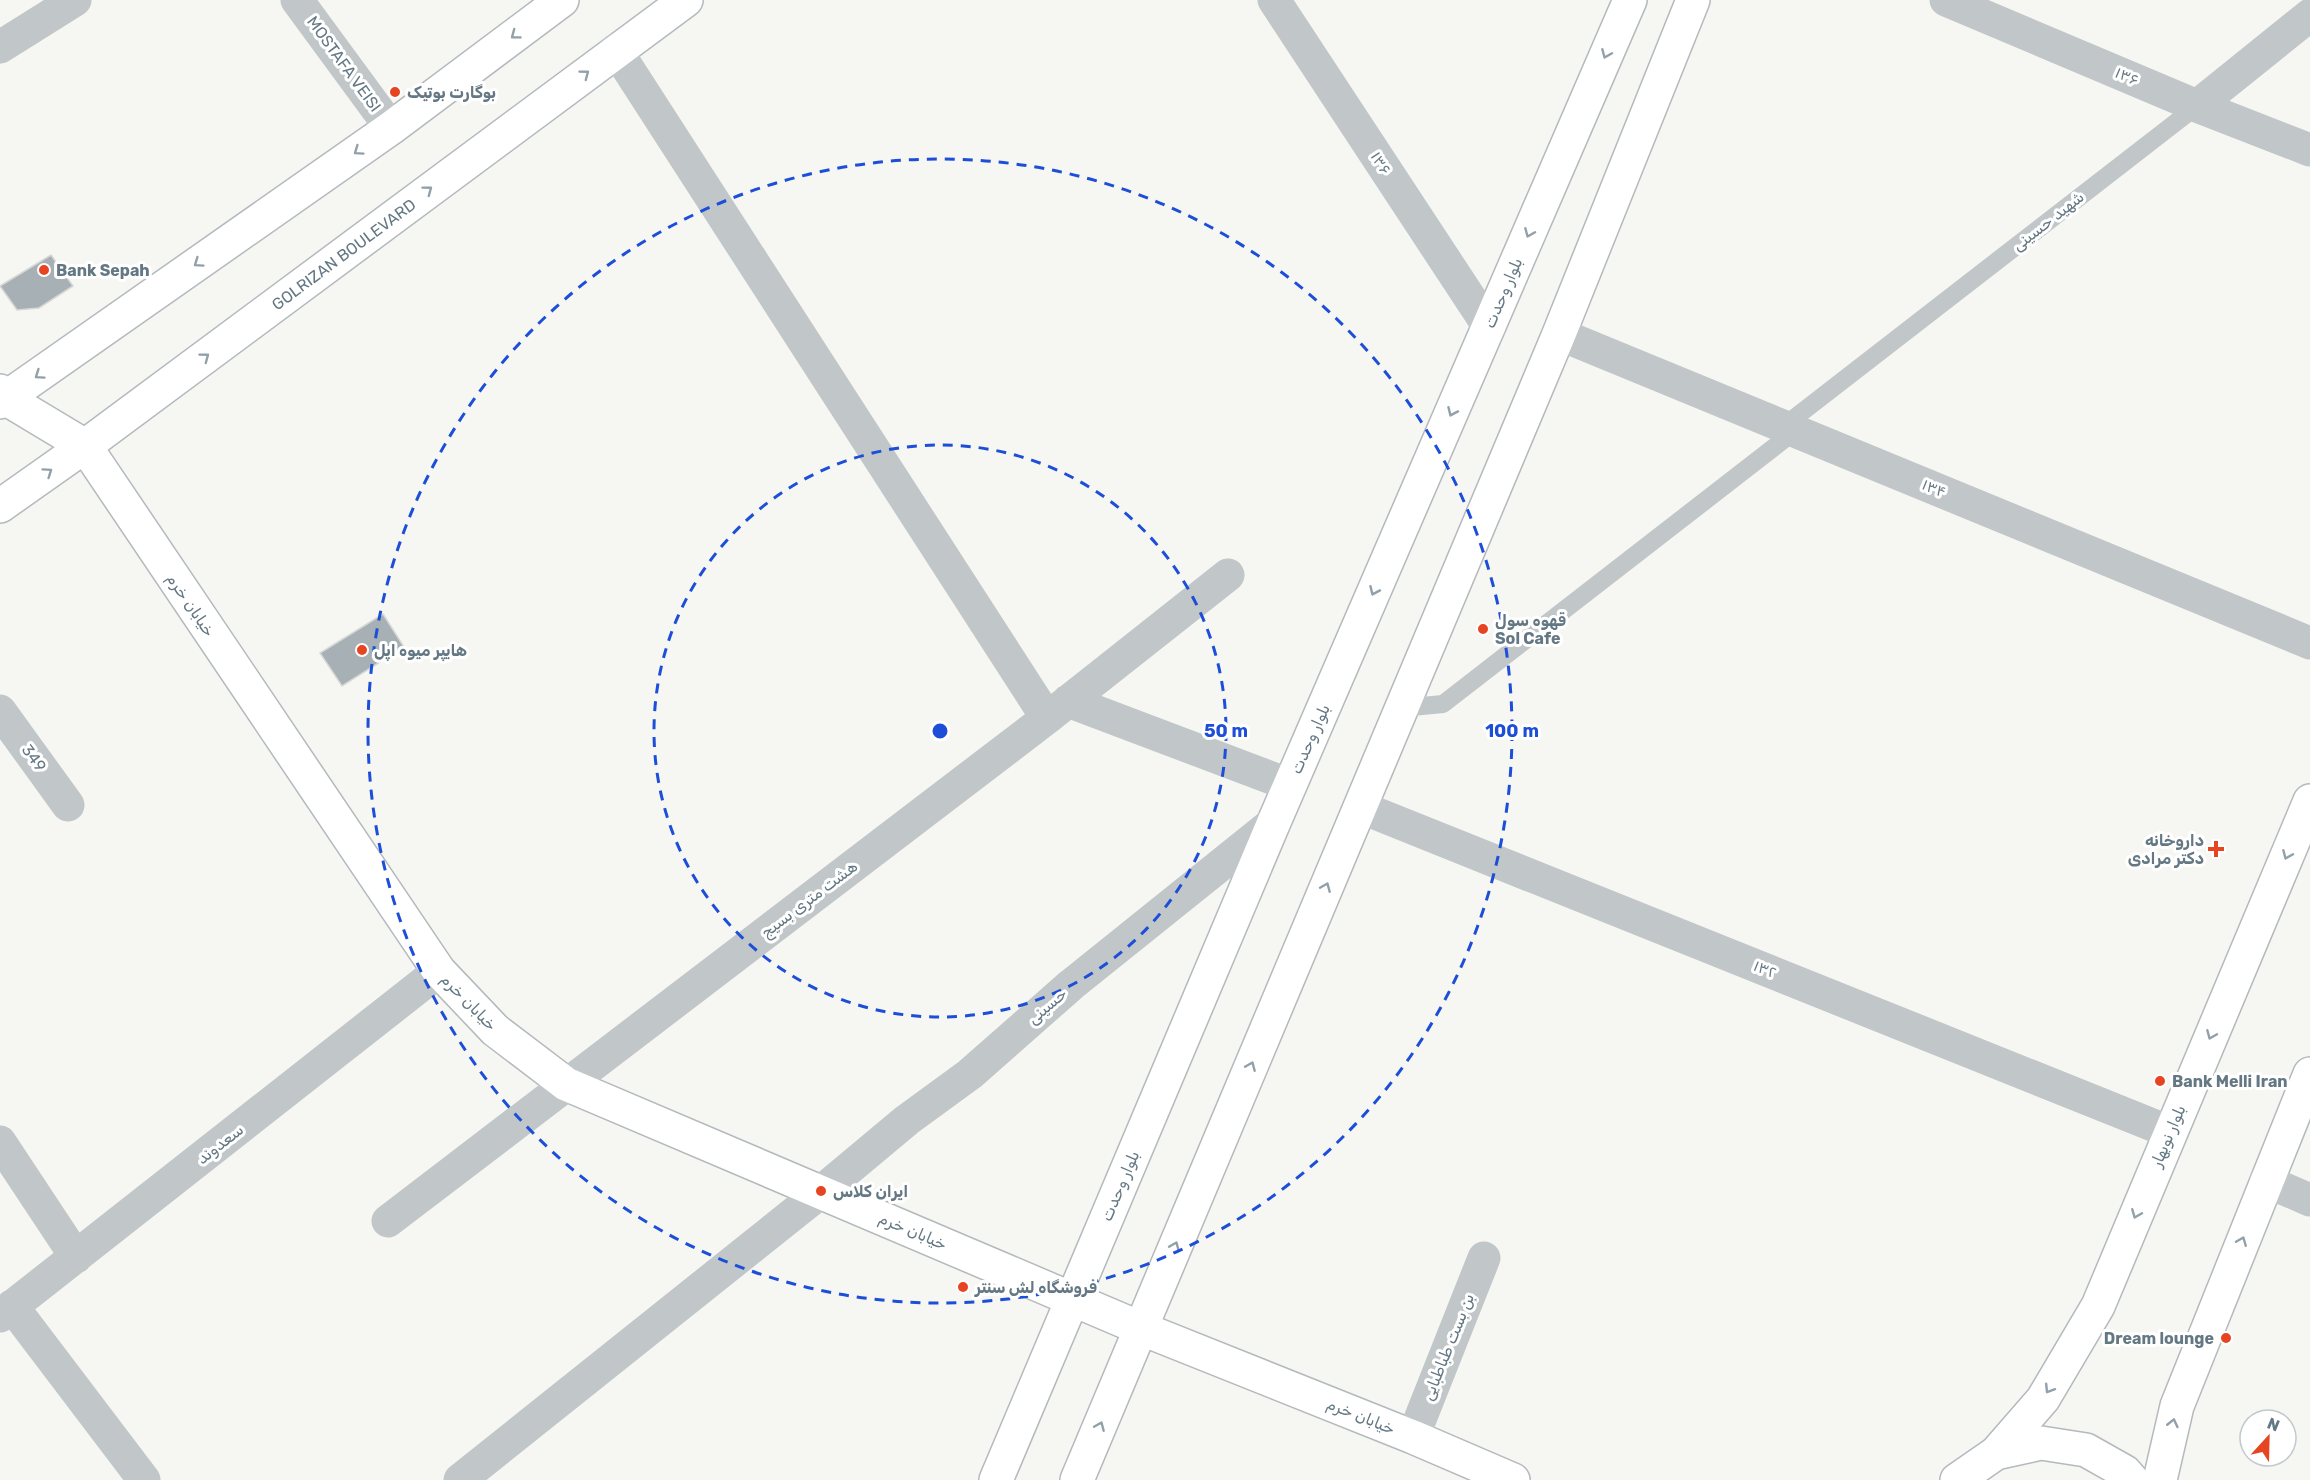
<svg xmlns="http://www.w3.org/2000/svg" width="2310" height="1480" font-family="Rubik,'Noto Sans Arabic',sans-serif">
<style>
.building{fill:#a7b1b5;stroke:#d7d7d5;stroke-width:1.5}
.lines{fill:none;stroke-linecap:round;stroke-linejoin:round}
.secondary-casing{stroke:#b3b9bd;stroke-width:36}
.lane{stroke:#c1c6c8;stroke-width:18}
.street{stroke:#c1c6c8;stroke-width:33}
.secondary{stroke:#fff;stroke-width:33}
.oneway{stroke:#92a0a9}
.ring{fill:none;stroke:#1d4ed8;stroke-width:3;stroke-dasharray:10 8}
.poi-dot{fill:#e74422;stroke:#fff;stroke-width:2}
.labels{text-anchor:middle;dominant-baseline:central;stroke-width:6;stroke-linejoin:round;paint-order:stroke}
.street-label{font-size:16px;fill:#647884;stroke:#fff}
.poi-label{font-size:16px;font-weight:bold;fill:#647884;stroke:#fff;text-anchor:start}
.centre{fill:#1d4ed8;stroke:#fff;stroke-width:3}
.ring-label{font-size:18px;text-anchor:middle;font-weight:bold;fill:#1d4ed8;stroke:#fff;stroke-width:6;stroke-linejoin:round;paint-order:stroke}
</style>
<rect width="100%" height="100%" fill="#f6f6f2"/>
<path class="building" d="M 51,255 L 73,286 L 39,308 L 17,310 L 0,286 Z
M 383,614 L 404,647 L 342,686 L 320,653 Z"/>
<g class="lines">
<g class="secondary-casing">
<g id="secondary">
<path d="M 0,391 L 5,398 L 85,446 L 439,971 L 495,1030 L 566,1084 L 1140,1328 L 1413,1437 L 1513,1480"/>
<path d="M 0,402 L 391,128 L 562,0"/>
<path id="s1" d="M 0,506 L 85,446 L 686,0"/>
<path d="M 1996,1453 L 2043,1399 L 2098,1306 L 2310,801"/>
<path d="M 996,1480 L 1274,822 L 1630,0"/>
<path d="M 1077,1480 L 1559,334 L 1693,0"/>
<path d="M 1957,1480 L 1996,1453 L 2041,1443 L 2086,1450 L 2125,1472 L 2132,1480"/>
<path d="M 2160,1480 L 2177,1406 L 2310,1074"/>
</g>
</g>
<path class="lane" d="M 1784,426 L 2197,106
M 1401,708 L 1443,704 L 1795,431"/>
<path class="street" d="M 297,0 L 391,128
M 1274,0 L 1489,327
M 1946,0 L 2197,106 L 2310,150
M 0,47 L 75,0
M 616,50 L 1047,718
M 2197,106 L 2310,15
M 1559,334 L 2310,643
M 1068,701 L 1290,785
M 0,711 L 68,805
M 1360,807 L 2170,1132
M 0,1142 L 76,1257
M 2266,1181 L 2310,1200
M 388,1221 L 1047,718 L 1228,575
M 12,1306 L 144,1480
M 0,1316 L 439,971
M 1413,1437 L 1484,1258
M 460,1480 L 822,1191 L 907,1120 L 970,1074 L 1071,985 L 1274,822"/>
<use href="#secondary" class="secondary"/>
</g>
<defs><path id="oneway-chevron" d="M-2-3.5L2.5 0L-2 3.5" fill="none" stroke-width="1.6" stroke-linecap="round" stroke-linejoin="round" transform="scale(1.5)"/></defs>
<g class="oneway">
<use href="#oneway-chevron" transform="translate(515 35) rotate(143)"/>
<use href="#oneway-chevron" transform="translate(1606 54) rotate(113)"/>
<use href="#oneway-chevron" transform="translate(585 74) rotate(-37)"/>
<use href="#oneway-chevron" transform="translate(358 151) rotate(145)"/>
<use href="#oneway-chevron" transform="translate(428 190) rotate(-37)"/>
<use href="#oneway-chevron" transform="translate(1529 233) rotate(113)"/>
<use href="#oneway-chevron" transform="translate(198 263) rotate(145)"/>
<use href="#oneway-chevron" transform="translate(205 357) rotate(-37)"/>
<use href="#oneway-chevron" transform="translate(39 375) rotate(145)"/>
<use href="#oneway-chevron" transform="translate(1452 412) rotate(114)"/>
<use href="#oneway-chevron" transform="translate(48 472) rotate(-35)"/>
<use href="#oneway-chevron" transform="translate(1374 591) rotate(114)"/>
<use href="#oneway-chevron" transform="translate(2287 855) rotate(113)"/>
<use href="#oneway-chevron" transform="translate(1326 887) rotate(-67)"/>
<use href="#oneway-chevron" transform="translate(2211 1035) rotate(113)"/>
<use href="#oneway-chevron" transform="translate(1251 1066) rotate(-67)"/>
<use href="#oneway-chevron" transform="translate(2136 1214) rotate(112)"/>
<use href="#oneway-chevron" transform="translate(2242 1241) rotate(-68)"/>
<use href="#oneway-chevron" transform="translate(1175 1246) rotate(-67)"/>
<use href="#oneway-chevron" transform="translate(2049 1389) rotate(122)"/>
<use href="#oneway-chevron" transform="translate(2173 1423) rotate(-77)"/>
<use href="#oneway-chevron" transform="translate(1100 1426) rotate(-67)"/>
</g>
<g class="ring">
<circle cx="940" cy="731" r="286"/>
<circle cx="940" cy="731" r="572"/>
</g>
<g class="poi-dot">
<circle cx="395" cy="92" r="6"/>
<circle cx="44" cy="270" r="6"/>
<circle cx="1483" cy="629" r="6"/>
<circle cx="362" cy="650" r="6"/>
<path d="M2213 840h6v6h6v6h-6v6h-6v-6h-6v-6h6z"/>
<circle cx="2160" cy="1081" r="6"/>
<circle cx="821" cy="1191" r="6"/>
<circle cx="963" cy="1287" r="6"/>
<circle cx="2226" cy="1338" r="6"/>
</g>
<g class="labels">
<g class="street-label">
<text transform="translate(344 64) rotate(54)">MOSTAFA VEISI</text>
<text transform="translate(2127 76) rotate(23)">۱۳۶</text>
<text transform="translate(1381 163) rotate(57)">۱۳۶</text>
<text transform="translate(2048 221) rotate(-38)">شهید حسینی</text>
<text stroke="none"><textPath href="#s1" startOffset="426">GOLRIZAN BOULEVARD</textPath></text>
<text transform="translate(1503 293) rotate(-67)">بلوار وحدت</text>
<text transform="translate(1934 488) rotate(22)">۱۳۴</text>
<text transform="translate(191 605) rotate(56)">خیابان خرم</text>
<text transform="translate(1310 739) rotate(-66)">بلوار وحدت</text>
<text transform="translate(34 758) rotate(54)">349</text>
<text transform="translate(809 899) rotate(-37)">هشت متری بسیج</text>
<text transform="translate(1765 969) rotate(22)">۱۳۲</text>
<text transform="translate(469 1002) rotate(46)">خیابان خرم</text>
<text transform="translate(1047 1006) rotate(-41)">حسینی</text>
<text transform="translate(2168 1136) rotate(-67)">بلوار نوبهار</text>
<text transform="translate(220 1144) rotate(-38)">سعدوند</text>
<text transform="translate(1120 1186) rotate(-67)">بلوار وحدت</text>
<text transform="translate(913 1231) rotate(23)">خیابان خرم</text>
<text transform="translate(1448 1347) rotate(-68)">بن بست طباطبایی</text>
<text transform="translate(1361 1416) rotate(22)">خیابان خرم</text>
</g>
<g class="poi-label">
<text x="407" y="92">بوگارت بوتیک</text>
<text x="56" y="270">Bank Sepah</text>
<text x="1495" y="620">قهوه سول<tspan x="1495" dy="18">Sol Cafe</tspan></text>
<text x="374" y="650">هایپر میوه اپل</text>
<text x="2204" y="840" text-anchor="end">داروخانه<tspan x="2204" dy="18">دکتر مرادی</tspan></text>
<text x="2172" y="1081">Bank Melli Iran</text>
<text x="833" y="1191">ایران کلاس</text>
<text x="975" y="1287">فروشگاه لش سنتر</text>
<text x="2214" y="1338" text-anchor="end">Dream lounge</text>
</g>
</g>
<circle cx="940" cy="731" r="9" class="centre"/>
<g class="ring-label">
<text x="1226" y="737">50 m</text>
<text x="1512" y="737">100 m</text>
</g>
<g transform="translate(2268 1438) rotate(22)"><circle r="28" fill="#ffffff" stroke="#c1c9ce" stroke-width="1.5"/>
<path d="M0-4.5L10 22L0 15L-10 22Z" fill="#e74422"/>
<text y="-9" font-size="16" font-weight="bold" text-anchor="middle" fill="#647884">N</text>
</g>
</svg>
